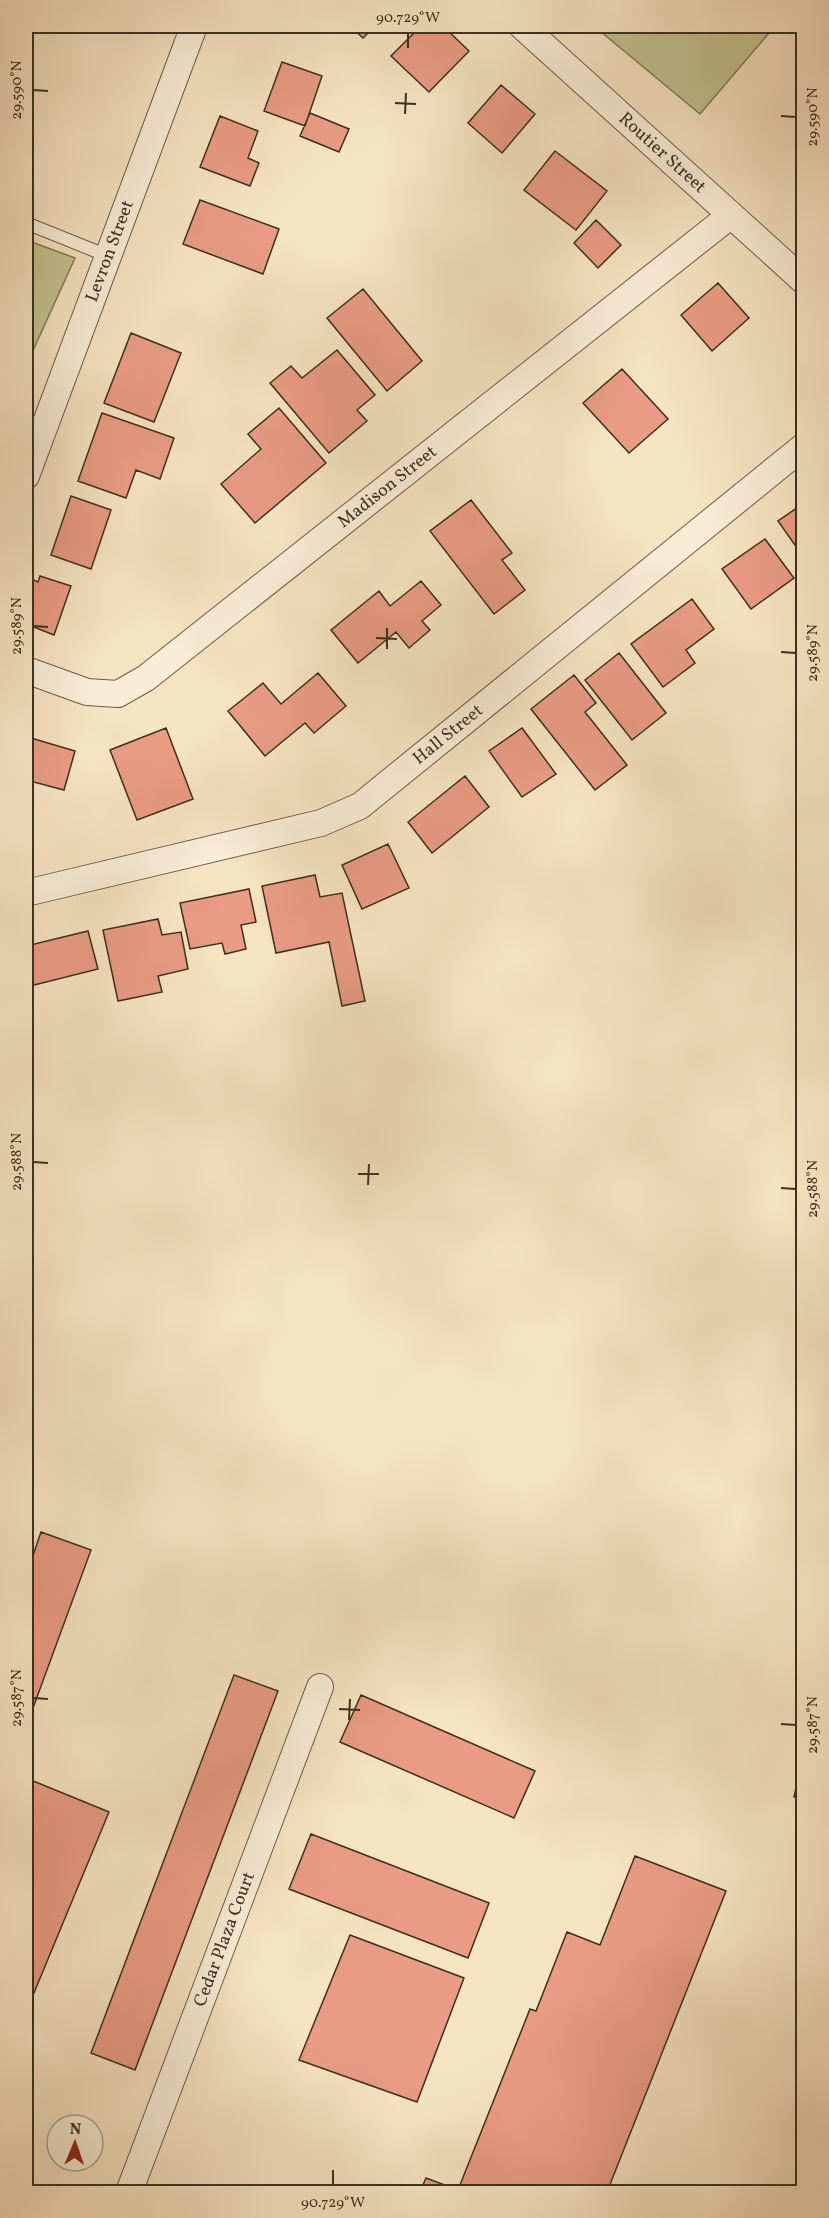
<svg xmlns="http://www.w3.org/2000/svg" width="829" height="2218" font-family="Vollkorn,serif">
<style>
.green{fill:#c2c28e;stroke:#7f7958;stroke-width:1.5}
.building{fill:#e99b83;stroke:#3c3021;stroke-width:1.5}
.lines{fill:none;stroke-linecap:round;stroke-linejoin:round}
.lane-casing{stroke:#6a5d49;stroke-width:14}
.street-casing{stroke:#6a5d49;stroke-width:28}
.lane{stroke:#f9edd7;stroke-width:12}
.street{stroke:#f9edd7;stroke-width:26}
.ticks{fill:none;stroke:#3c3021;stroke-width:2}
.labels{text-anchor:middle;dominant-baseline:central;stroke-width:5;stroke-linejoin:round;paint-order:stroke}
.street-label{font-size:18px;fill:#3c3021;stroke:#f9edd7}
.neatline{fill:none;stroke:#3c3021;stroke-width:2}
.ticks-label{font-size:15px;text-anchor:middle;fill:#3c3021}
</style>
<rect width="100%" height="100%" fill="#f6e3c1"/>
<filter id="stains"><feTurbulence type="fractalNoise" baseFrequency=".00333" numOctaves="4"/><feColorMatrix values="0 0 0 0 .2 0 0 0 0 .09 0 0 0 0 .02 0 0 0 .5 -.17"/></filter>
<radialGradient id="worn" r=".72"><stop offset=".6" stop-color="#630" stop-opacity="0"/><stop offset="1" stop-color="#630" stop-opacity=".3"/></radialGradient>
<path class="green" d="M 594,26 L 775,26 L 700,114 Z
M 26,240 L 75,258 L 26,366 Z"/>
<path class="building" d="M 350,26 L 375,26 L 363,38 Z
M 421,26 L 443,26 L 469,51 L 429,92 L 391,56 Z
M 282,62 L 322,76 L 305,126 L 264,111 Z
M 501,85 L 535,114 L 502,153 L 468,123 Z
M 310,113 L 349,129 L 339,152 L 300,136 Z
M 220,116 L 258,131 L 248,158 L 259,163 L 250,186 L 200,167 Z
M 555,151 L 607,191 L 576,230 L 524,190 Z
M 200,200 L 279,229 L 263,274 L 183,244 Z
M 596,220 L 621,245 L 598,268 L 574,243 Z
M 718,283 L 749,318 L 712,351 L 681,315 Z
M 363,289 L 422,361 L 387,391 L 327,318 Z
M 131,333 L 181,353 L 154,422 L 104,403 Z
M 337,350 L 375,395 L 357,410 L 367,421 L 329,453 L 270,383 L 291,366 L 302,378 Z
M 622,369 L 668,419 L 629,453 L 583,403 Z
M 279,408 L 326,463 L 255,523 L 221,484 L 261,449 L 248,434 Z
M 102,413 L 174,438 L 160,479 L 136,470 L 126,498 L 78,481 Z
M 71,496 L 111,510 L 91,569 L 51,555 Z
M 471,500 L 512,553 L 502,560 L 525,590 L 494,614 L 430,531 Z
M 804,503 L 804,558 L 778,521 Z
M 765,539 L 794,578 L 751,609 L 722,569 Z
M 40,576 L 71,586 L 54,635 L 26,624 L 26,611 L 28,603 L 26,602 L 26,577 L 38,582 Z
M 421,581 L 441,605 L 422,621 L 430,630 L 409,648 L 396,632 L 358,663 L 331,630 L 379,591 L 390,606 Z
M 692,599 L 714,629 L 686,650 L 695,663 L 663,687 L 631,644 Z
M 619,653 L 666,713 L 632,740 L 585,680 Z
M 318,673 L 346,706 L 314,733 L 305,723 L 265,756 L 228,711 L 263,683 L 281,704 Z
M 574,675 L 596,703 L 585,712 L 627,765 L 595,790 L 531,709 Z
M 166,728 L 193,799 L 137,820 L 110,750 Z
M 522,728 L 556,774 L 522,797 L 489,751 Z
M 31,738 L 75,751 L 64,790 L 26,780 L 26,758 Z
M 465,776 L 489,807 L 432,853 L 408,822 Z
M 388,844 L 409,888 L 362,909 L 342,865 Z
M 315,875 L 320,897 L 342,893 L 365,1001 L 342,1006 L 329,942 L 276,953 L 262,886 Z
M 249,889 L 256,922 L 241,925 L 246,949 L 225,954 L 222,943 L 190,949 L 180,903 Z
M 158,919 L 162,935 L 181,932 L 188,969 L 158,976 L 162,992 L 118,1001 L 103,930 Z
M 88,931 L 98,969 L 30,986 L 26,967 L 26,946 Z
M 41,1532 L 91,1550 L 26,1727 L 26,1576 Z
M 234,1675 L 278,1691 L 135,2070 L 91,2053 Z
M 361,1695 L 535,1771 L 514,1818 L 340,1742 Z
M 804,1752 L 804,1799 L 794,1797 Z
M 26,1778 L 109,1812 L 26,2012 Z
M 311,1834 L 489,1903 L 468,1958 L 289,1889 Z
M 635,1856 L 726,1891 L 607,2192 L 420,2192 L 426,2178 L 458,2190 L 530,2009 L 536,2011 L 567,1932 L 600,1945 Z
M 350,1935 L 464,1978 L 417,2102 L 299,2060 Z"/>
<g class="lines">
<g class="lane-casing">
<path id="lane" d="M 26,223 L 108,256"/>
</g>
<g class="street-casing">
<g id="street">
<path id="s1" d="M 522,26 L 804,281"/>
<path id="s2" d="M 26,476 L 194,26"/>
<path id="s3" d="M 26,670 L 87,692 L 118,694 L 146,678 L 731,215"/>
<path id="s4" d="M 26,893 L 321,823 L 360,806 L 804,446"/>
<path id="s5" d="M 129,2192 L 320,1687"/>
</g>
</g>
<use href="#lane" class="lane"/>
<use href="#street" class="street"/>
</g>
<path class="ticks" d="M 408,48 L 408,33M 33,90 L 48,91M 395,103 L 416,104M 405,114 L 406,93M 781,116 L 796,117M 33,626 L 48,627M 376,638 L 397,639M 387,649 L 387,628M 781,652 L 796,653M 33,1162 L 48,1163M 358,1174 L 379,1174M 368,1185 L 369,1164M 781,1188 L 796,1189M 33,1698 L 48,1699M 339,1709 L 360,1710M 349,1720 L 350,1699M 781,1724 L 796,1725M 333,2185 L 333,2170"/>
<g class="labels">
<g class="street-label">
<text stroke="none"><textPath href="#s1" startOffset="189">Routier Street</textPath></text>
<text stroke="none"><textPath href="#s2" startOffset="240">Levron Street</textPath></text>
<text stroke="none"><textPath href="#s3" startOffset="436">Madison Street</textPath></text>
<text stroke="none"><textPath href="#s4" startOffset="459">Hall Street</textPath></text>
<text stroke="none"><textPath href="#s5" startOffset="270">Cedar Plaza Court</textPath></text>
</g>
</g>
<rect width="829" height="2218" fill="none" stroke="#f6e3c1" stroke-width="66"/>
<g transform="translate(75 2143) rotate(2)"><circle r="28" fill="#f9edd7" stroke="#ada18e" stroke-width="1.5"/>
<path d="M0-4.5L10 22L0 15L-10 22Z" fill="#8f2418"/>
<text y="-9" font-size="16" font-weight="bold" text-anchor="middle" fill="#3c3021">N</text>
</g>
<rect x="33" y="33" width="763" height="2152" class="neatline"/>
<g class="ticks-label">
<text x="408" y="22">90.729°W</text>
<text transform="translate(16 90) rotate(-90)" y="5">29.590°N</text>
<text transform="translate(812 117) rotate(-90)" y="5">29.590°N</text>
<text transform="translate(16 626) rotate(-90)" y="5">29.589°N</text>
<text transform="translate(812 653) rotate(-90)" y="5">29.589°N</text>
<text transform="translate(16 1162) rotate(-90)" y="5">29.588°N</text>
<text transform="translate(812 1189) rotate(-90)" y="5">29.588°N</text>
<text transform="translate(16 1698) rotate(-90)" y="5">29.587°N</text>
<text transform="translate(812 1725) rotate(-90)" y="5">29.587°N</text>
<text x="333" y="2207">90.729°W</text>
</g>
<rect width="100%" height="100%" filter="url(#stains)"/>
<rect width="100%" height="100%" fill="url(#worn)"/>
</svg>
